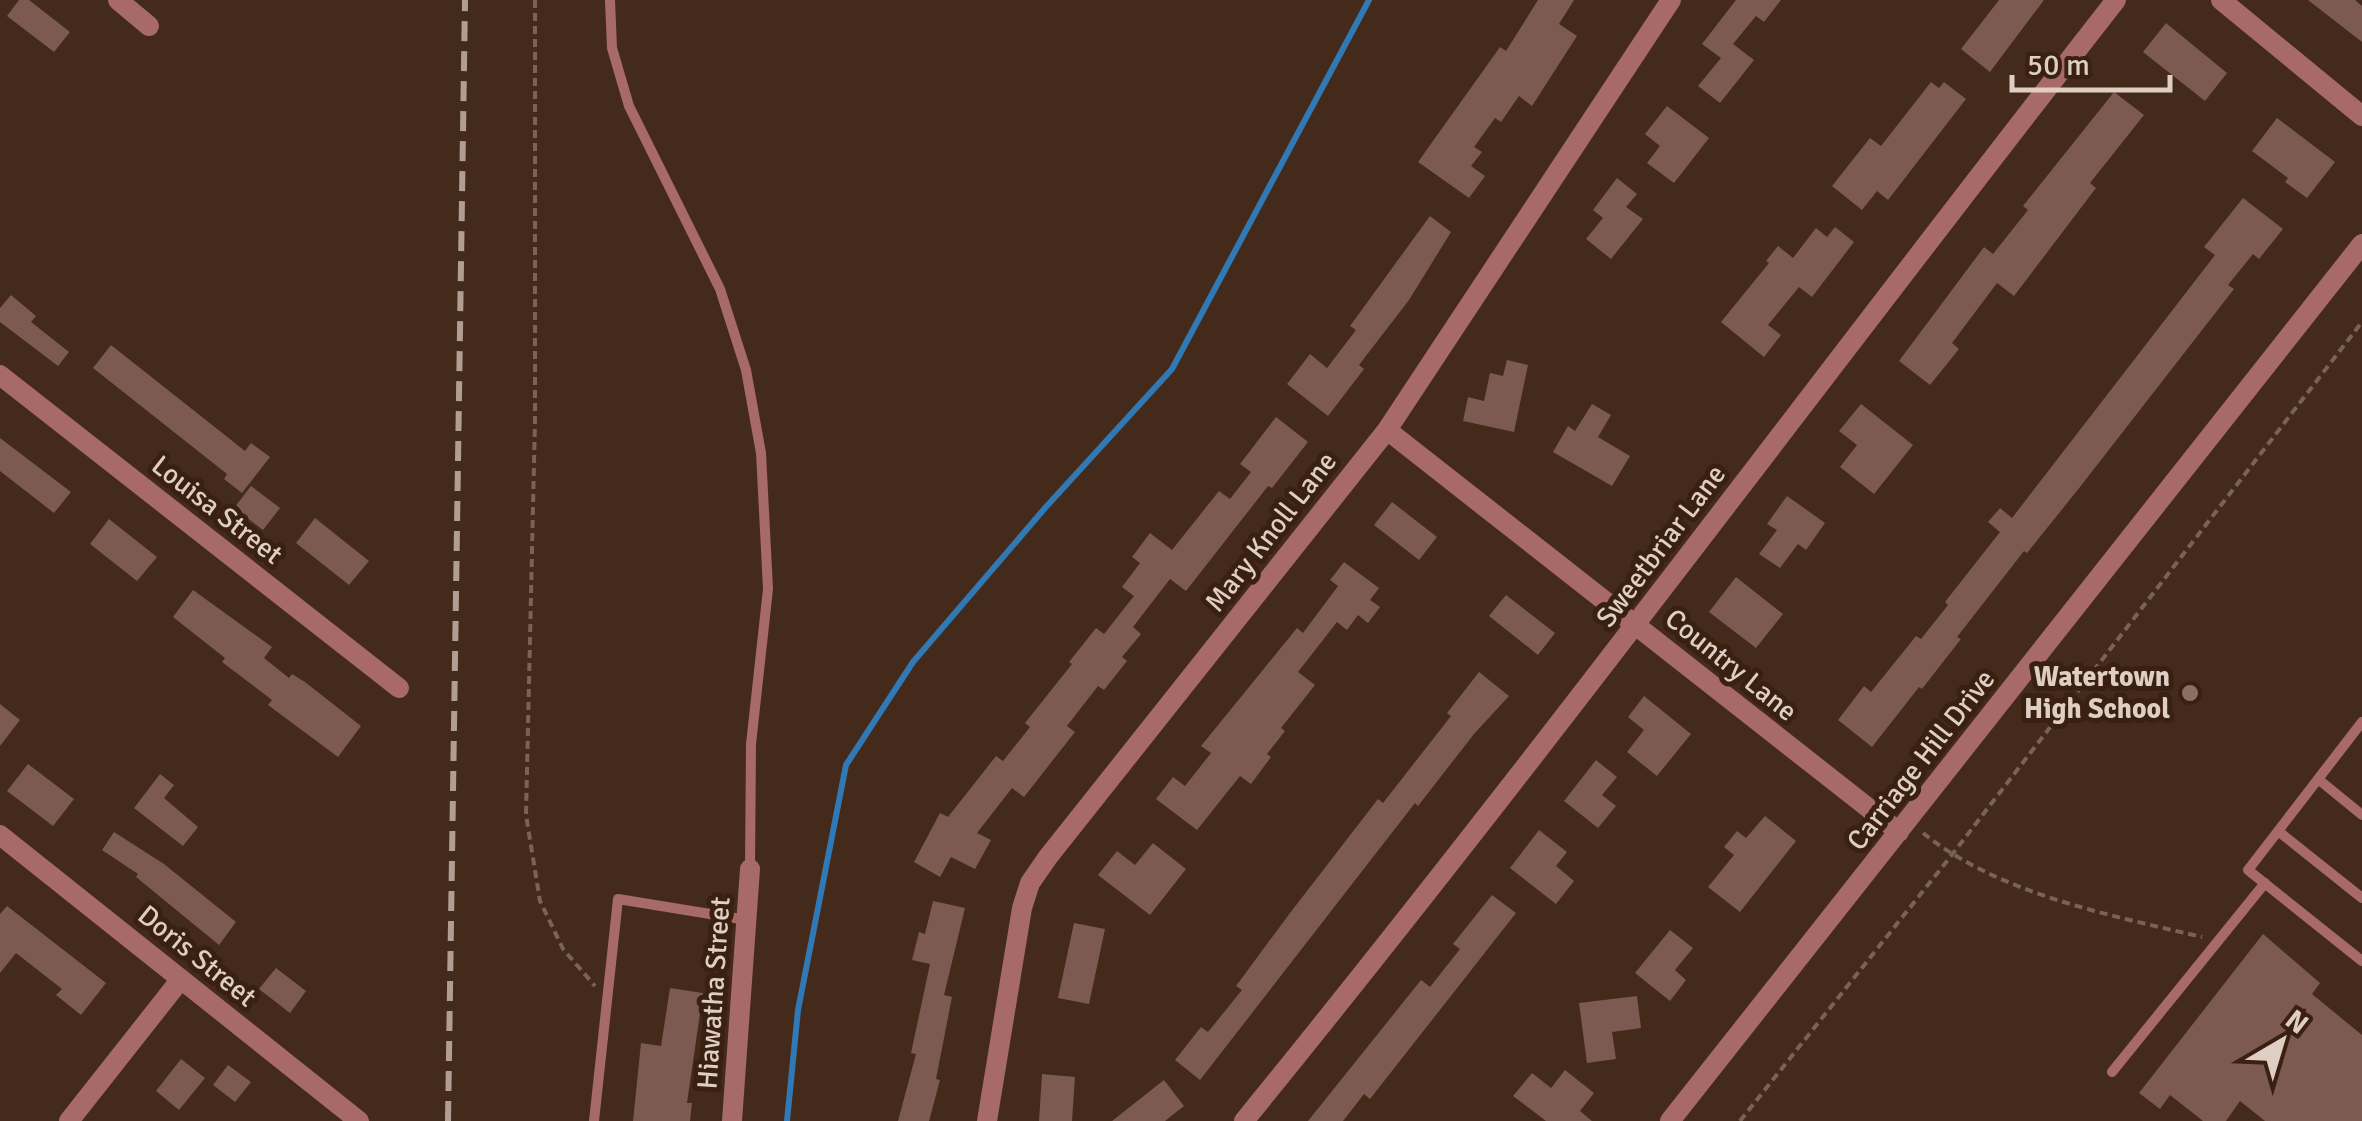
<svg xmlns="http://www.w3.org/2000/svg" width="2362" height="1121" font-family="Signika,sans-serif">
<style>
.lines{fill:none;stroke-linecap:round;stroke-linejoin:round}
.stream{stroke:#3079b4;stroke-width:6}
.building{fill:#7c5a51}
.path{stroke:#7a6356;stroke-width:4;stroke-dasharray:8 5;stroke-linecap:butt}
.service{stroke:#a76a66;stroke-width:10}
.minor{stroke:#a76a66;stroke-width:20}
.rail{stroke:#b19e92;stroke-width:6;stroke-dasharray:20 10;stroke-linecap:butt}
.education-dot{fill:#8d6e63;stroke:#3a2011;stroke-width:4}
.labels{text-anchor:middle;dominant-baseline:central;stroke-width:10;stroke-linejoin:round;paint-order:stroke}
.street-label{font-size:28px;fill:#dfcec4;stroke:#3a2011}
.poi-label{font-size:28px;font-weight:bold;fill:#dfcec4;stroke:#3a2011;text-anchor:end}
</style>
<rect width="100%" height="100%" fill="#442a1b"/>
<g class="lines">
<path class="stream" d="M 787,1121 L 798,1010 L 846,765 L 913,662 L 1045,508 L 1172,369 L 1369,0"/>
</g>
<path class="building" d="M 19,0 L 29,0 L 70,32 L 54,52 L 7,16 Z
M 1538,0 L 1574,0 L 1559,24 L 1577,36 L 1532,106 L 1519,96 L 1501,122 L 1495,118 L 1474,147 L 1482,152 L 1471,166 L 1485,176 L 1469,198 L 1418,162 L 1500,47 L 1506,51 Z
M 1736,0 L 1781,0 L 1764,22 L 1756,16 L 1733,44 L 1754,60 L 1720,103 L 1698,86 L 1721,58 L 1702,44 Z
M 1999,0 L 2044,0 L 1990,72 L 1961,49 Z
M 2308,0 L 2355,0 L 2362,6 L 2362,42 Z
M 2166,23 L 2227,73 L 2205,101 L 2143,52 Z
M 1931,82 L 1939,88 L 1944,82 L 1966,99 L 1888,200 L 1877,191 L 1862,210 L 1832,186 L 1870,138 L 1881,146 Z
M 2114,92 L 2144,115 L 2090,183 L 2096,188 L 2014,296 L 1997,283 L 1952,343 L 1959,349 L 1930,385 L 1899,361 L 1984,247 L 1993,254 L 2028,210 L 2023,206 Z
M 1667,106 L 1709,138 L 1674,183 L 1647,163 L 1660,146 L 1645,134 Z
M 2277,118 L 2335,162 L 2307,198 L 2285,182 L 2288,178 L 2252,151 Z
M 1617,178 L 1637,194 L 1626,207 L 1643,219 L 1611,259 L 1586,239 L 1603,218 L 1593,210 Z
M 2243,198 L 2283,229 L 2259,259 L 2253,254 L 2228,285 L 2234,289 L 2080,487 L 2027,553 L 2024,551 L 1957,637 L 1961,639 L 1922,689 L 1919,687 L 1872,747 L 1838,720 L 1864,686 L 1871,692 L 1916,636 L 1921,639 L 1948,605 L 1945,602 L 2000,532 L 1988,522 L 2000,508 L 2012,518 L 2215,255 L 2204,247 Z
M 1430,216 L 1451,232 L 1409,300 L 1359,365 L 1364,369 L 1328,416 L 1287,384 L 1310,354 L 1327,368 L 1356,330 L 1350,326 Z
M 1835,227 L 1854,242 L 1812,297 L 1799,287 L 1768,325 L 1781,335 L 1764,357 L 1721,322 L 1769,263 L 1766,261 L 1778,246 L 1793,258 L 1816,228 L 1827,237 Z
M 11,295 L 36,316 L 31,322 L 69,352 L 58,366 L 0,322 L 0,308 Z
M 111,345 L 245,451 L 251,443 L 270,457 L 242,493 L 224,479 L 227,474 L 93,368 Z
M 1507,360 L 1528,365 L 1514,432 L 1463,421 L 1468,397 L 1484,401 L 1490,373 L 1503,376 Z
M 1592,404 L 1611,415 L 1598,437 L 1630,456 L 1612,486 L 1553,452 L 1568,426 L 1575,431 Z
M 1861,404 L 1913,445 L 1874,494 L 1840,467 L 1857,445 L 1839,431 Z
M 1276,417 L 1308,442 L 1272,488 L 1268,486 L 1186,591 L 1170,579 L 1133,627 L 1141,634 L 1122,657 L 1127,661 L 1104,690 L 1098,686 L 1067,726 L 1075,732 L 1024,797 L 1012,788 L 977,833 L 991,840 L 975,869 L 951,857 L 940,877 L 914,862 L 940,813 L 948,817 L 996,756 L 1003,761 L 1030,727 L 1025,723 L 1072,664 L 1069,662 L 1096,628 L 1104,634 L 1134,596 L 1122,587 L 1140,563 L 1132,557 L 1150,533 L 1172,550 L 1219,491 L 1230,499 L 1251,472 L 1240,464 Z
M 0,438 L 71,492 L 54,513 L 0,471 Z
M 251,486 L 280,508 L 263,530 L 234,508 Z
M 1787,496 L 1825,523 L 1806,550 L 1798,544 L 1780,568 L 1759,554 L 1777,530 L 1767,524 Z
M 1392,502 L 1437,537 L 1419,560 L 1374,525 Z
M 315,518 L 369,561 L 349,585 L 296,543 Z
M 109,519 L 157,557 L 137,581 L 90,544 Z
M 1344,562 L 1379,588 L 1370,600 L 1380,607 L 1368,623 L 1358,615 L 1347,630 L 1337,622 L 1298,672 L 1315,685 L 1281,728 L 1285,731 L 1267,754 L 1271,757 L 1251,784 L 1240,776 L 1197,830 L 1156,799 L 1173,777 L 1185,786 L 1211,753 L 1201,746 L 1297,628 L 1303,633 L 1338,586 L 1330,580 Z
M 1736,577 L 1783,614 L 1756,648 L 1709,612 Z
M 193,590 L 272,647 L 264,658 L 289,678 L 292,674 L 305,682 L 361,726 L 338,757 L 268,705 L 272,700 L 222,662 L 225,658 L 173,617 Z
M 1506,595 L 1555,633 L 1538,655 L 1489,616 Z
M 1479,672 L 1509,696 L 1474,734 L 1418,806 L 1415,803 L 1200,1080 L 1175,1060 L 1201,1027 L 1208,1032 L 1242,990 L 1236,986 L 1290,913 L 1378,799 L 1383,803 L 1451,716 L 1447,713 Z
M 1644,696 L 1691,734 L 1657,776 L 1627,752 L 1644,730 L 1628,717 Z
M 0,704 L 20,720 L 0,746 Z
M 1596,760 L 1617,777 L 1602,795 L 1616,806 L 1598,828 L 1564,801 Z
M 28,764 L 74,799 L 53,826 L 7,791 Z
M 160,774 L 174,785 L 164,798 L 198,827 L 183,846 L 134,808 Z
M 1765,816 L 1796,841 L 1740,912 L 1708,887 L 1734,855 L 1724,847 L 1737,831 L 1746,838 Z
M 1539,830 L 1567,852 L 1556,866 L 1574,881 L 1556,904 L 1510,868 Z
M 114,832 L 164,864 L 236,922 L 219,945 L 136,877 L 138,874 L 102,850 Z
M 1153,843 L 1186,869 L 1150,915 L 1098,875 L 1117,851 L 1135,865 Z
M 1492,895 L 1516,913 L 1370,1099 L 1364,1094 L 1343,1121 L 1308,1121 L 1421,980 L 1430,987 L 1460,949 L 1453,944 Z
M 933,901 L 965,908 L 944,995 L 952,997 L 936,1079 L 940,1080 L 929,1121 L 898,1121 L 916,1054 L 911,1053 L 930,964 L 912,960 L 919,932 L 925,934 Z
M 7,906 L 106,983 L 81,1015 L 56,995 L 62,989 L 16,953 L 0,973 L 0,914 Z
M 1074,923 L 1105,929 L 1089,1004 L 1058,998 Z
M 1670,930 L 1693,948 L 1675,970 L 1686,980 L 1670,1001 L 1635,973 Z
M 2263,934 L 2320,983 L 2312,994 L 2362,1035 L 2362,1121 L 2265,1121 L 2240,1101 L 2226,1121 L 2203,1121 L 2170,1095 L 2160,1109 L 2139,1093 Z
M 276,968 L 306,991 L 290,1013 L 259,989 Z
M 670,988 L 703,993 L 687,1103 L 692,1103 L 690,1121 L 633,1121 L 641,1043 L 661,1046 Z
M 1637,996 L 1641,1028 L 1612,1032 L 1616,1059 L 1587,1063 L 1579,1003 Z
M 181,1059 L 205,1078 L 179,1110 L 156,1091 Z
M 228,1065 L 251,1082 L 235,1102 L 213,1085 Z
M 1565,1070 L 1594,1093 L 1580,1111 L 1592,1121 L 1546,1121 L 1513,1096 L 1532,1073 L 1551,1088 Z
M 1042,1074 L 1075,1077 L 1072,1121 L 1039,1121 Z
M 1164,1080 L 1184,1106 L 1165,1121 L 1112,1121 Z"/>
<g class="lines">
<path class="path" d="M 535,0 L 535,419 L 526,815 L 540,901 L 563,949 L 595,986
M 1923,833 C 1999,894 2109,915 2202,937
M 1740,1121 L 1951,856 L 2362,322"/>
<path class="service" d="M 610,0 L 612,48 L 629,106 L 720,289 L 746,370 L 761,453 L 768,589 L 751,744 L 750,868
M 2362,722 L 2248,870 L 2362,961
M 2318,779 L 2362,815
M 2278,831 L 2362,898
M 2112,1072 L 2265,883
M 594,1121 L 618,899 L 747,920"/>
<path class="minor" d="M 118,0 L 149,26
M 2221,0 L 2362,116
M 0,375 L 399,688
M 1387,430 L 1899,832
M 0,835 L 359,1121
M 69,1121 L 181,979
M 732,1121 L 750,869
M 987,1121 L 1022,908 L 1030,883 L 1048,857 L 1387,430 L 1671,0
M 1244,1121 C 1543,754 1824,373 2116,0
M 1670,1121 L 2362,244"/>
<path class="rail" d="M 448,1121 L 465,0"/>
</g>
<circle class="education-dot" cx="2190" cy="693" r="10"/>
<g class="labels">
<g class="street-label">
<text transform="translate(217 510) rotate(38)">Louisa Street</text>
<text transform="translate(1271 532) rotate(-52)">Mary Knoll Lane</text>
<text transform="translate(1661 546) rotate(-53)">Sweetbriar Lane</text>
<text transform="translate(1731 665) rotate(39)">Country Lane</text>
<text transform="translate(1921 760) rotate(-52)">Carriage Hill Drive</text>
<text transform="translate(197 956) rotate(39)">Doris Street</text>
<text transform="translate(714 993) rotate(-86)">Hiawatha Street</text>
</g>
<g class="poi-label">
<text x="2170" y="677">Watertown<tspan x="2170" dy="32">High School</tspan></text>
</g>
</g>
<g transform="translate(2282 1041) rotate(38)" stroke="#3a2011" stroke-width="8" paint-order="stroke">
<path d="M0-8L18 38L0 25L-18 38Z" fill="#dfcec4"/>
<text y="-15" font-size="28" font-weight="bold" text-anchor="middle" fill="#dfcec4">N</text>
</g>
<path d="M2012 75v15h158v-15" fill="none" stroke="#dfcec4" stroke-width="5"/>
<text x="2027" y="75" font-size="30" fill="#dfcec4" stroke="#3a2011" stroke-width="8" paint-order="stroke">50 m</text>
</svg>
